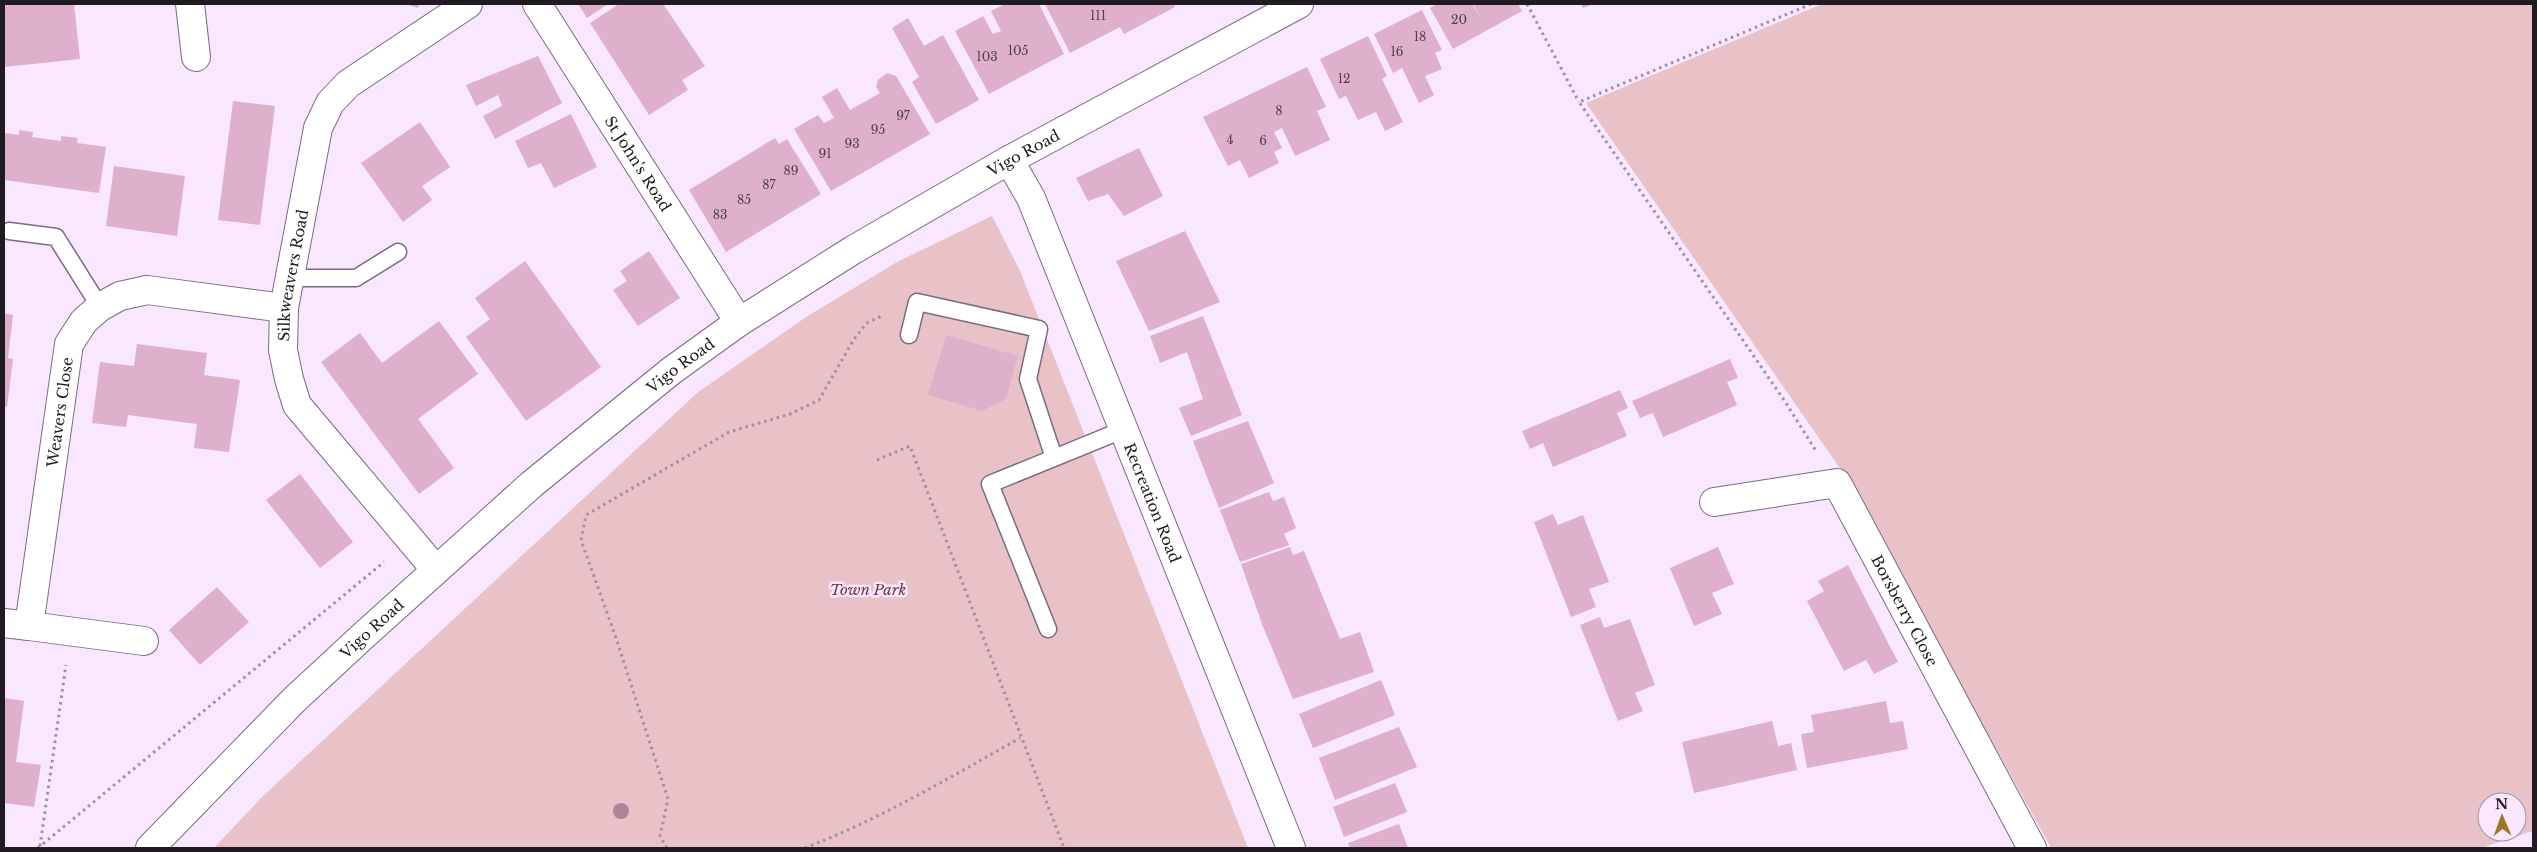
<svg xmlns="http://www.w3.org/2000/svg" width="2537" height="852" font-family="'Libre Baskerville',serif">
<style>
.green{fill:#e8c2c7;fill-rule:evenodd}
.building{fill:#deb0cb}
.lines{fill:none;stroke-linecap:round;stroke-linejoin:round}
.service-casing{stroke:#7c6a83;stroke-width:19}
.minor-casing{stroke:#7c6a83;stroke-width:30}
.path{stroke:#9d90a1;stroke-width:3;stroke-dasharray:2.5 4;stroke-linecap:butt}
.service{stroke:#fff;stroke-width:16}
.minor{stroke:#fff;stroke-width:28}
.tree{fill:#af8497}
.labels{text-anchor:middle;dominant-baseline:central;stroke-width:5;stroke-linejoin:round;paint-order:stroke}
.number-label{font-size:12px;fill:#50404d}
.street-label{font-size:15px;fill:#211a23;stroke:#f8e7fe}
.park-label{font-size:15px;font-style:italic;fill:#743342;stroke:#f8e7fe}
</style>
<rect width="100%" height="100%" fill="#f8e7fe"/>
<path class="green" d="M 1822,4 L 2533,4 L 2533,831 L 2481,848 L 2051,848 L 1846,477 L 1586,103 ZM 2487,802 L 2517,802 L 2517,832 L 2487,832 Z
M 992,216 L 1020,271 L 1248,848 L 214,848 L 262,797 L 697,393 L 806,317 L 897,262 Z"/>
<path class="building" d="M 4,4 L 74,4 L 80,59 L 4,67 Z
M 406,4 L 419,4 L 418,8 Z
M 578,4 L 608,4 L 587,18 Z
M 619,4 L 663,4 L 705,66 L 682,80 L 688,90 L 649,115 L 590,23 Z
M 1005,4 L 1039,4 L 1064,54 L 989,94 L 955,31 L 983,16 L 993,34 L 1001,31 L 991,11 Z
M 1045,4 L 1173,4 L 1175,7 L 1124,34 L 1120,27 L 1070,53 Z
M 1437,4 L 1472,4 L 1481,18 L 1473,4 L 1518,4 L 1522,11 L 1453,49 L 1430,8 Z
M 1581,4 L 1593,4 L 1583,8 Z
M 1422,10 L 1442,50 L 1435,53 L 1442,69 L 1425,76 L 1434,95 L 1419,103 L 1402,68 L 1393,73 L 1374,34 Z
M 908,18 L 924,46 L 943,35 L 979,100 L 936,124 L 912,82 L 919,77 L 892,28 Z
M 1368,36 L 1387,76 L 1382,79 L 1403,122 L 1385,131 L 1376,112 L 1358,120 L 1346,96 L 1339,99 L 1320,59 Z
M 538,56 L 562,103 L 495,139 L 483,116 L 502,106 L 498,95 L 476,106 L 466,85 Z
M 1307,67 L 1326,107 L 1317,111 L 1330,140 L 1295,156 L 1282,128 L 1274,132 L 1282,148 L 1274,152 L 1279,163 L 1249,178 L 1240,160 L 1228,166 L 1203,117 Z
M 887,73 L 896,76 L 930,134 L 831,191 L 794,129 L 818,115 L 824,123 L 834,118 L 822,97 L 837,88 L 850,110 L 880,93 L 876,87 L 878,80 Z
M 233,101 L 275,106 L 260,225 L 218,220 Z
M 571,114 L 597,167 L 554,188 L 541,163 L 528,168 L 515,141 Z
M 420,122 L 450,167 L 422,186 L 432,200 L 403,222 L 361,163 Z
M 19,130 L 33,132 L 32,137 L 61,141 L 61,136 L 78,138 L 77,143 L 106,147 L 99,193 L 4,180 L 4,133 L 19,135 Z
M 775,138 L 779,144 L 787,139 L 821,194 L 726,252 L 689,190 Z
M 1139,148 L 1163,196 L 1124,216 L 1108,194 L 1088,201 L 1076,178 Z
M 114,166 L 185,176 L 177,236 L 106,226 Z
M 1185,231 L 1220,302 L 1149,331 L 1116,261 Z
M 649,251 L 680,298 L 638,326 L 613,290 L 627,281 L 620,271 Z
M 525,261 L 601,367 L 526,421 L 466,337 L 490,319 L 475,298 Z
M 4,313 L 13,315 L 8,358 L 13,359 L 7,407 L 4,406 Z
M 1203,316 L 1242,415 L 1191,436 L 1179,408 L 1203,399 L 1187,352 L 1160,363 L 1150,336 Z
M 439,321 L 478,374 L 418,419 L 454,468 L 419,494 L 321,362 L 360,333 L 382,363 Z
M 946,335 L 1018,356 L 1006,399 L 982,411 L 928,395 Z
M 137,344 L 207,353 L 204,375 L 240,380 L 229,452 L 194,448 L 197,424 L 128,415 L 126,427 L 92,423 L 100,362 L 134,366 Z
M 1730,359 L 1738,378 L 1727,382 L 1737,405 L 1663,437 L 1653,413 L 1640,418 L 1632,401 Z
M 1620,390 L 1628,408 L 1617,413 L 1627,436 L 1553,467 L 1543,443 L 1530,449 L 1522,431 Z
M 1248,421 L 1274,483 L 1219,508 L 1193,441 Z
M 300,474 L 353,542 L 320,568 L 266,500 Z
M 1269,492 L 1273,501 L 1284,497 L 1296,528 L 1284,534 L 1289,545 L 1240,562 L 1220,510 Z
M 1553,514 L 1558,525 L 1583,515 L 1609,582 L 1589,589 L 1596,607 L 1571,617 L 1534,522 Z
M 1290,547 L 1293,555 L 1304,551 L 1340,639 L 1360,632 L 1374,672 L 1293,699 L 1262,624 L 1241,564 Z
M 1718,547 L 1734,584 L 1712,593 L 1722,614 L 1694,626 L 1670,568 Z
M 1848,565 L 1898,662 L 1874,674 L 1866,660 L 1844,671 L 1807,601 L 1824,591 L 1818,581 Z
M 217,587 L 249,622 L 200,665 L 169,630 Z
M 1600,617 L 1604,628 L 1630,619 L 1655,685 L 1635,693 L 1643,711 L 1618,721 L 1580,625 Z
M 1381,680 L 1395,715 L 1313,748 L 1299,714 Z
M 4,698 L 24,701 L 16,762 L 41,765 L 34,807 L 4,803 Z
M 1886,701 L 1890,723 L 1903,721 L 1908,749 L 1807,768 L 1801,734 L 1814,732 L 1811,715 Z
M 1772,721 L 1778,746 L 1791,743 L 1797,770 L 1694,793 L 1682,742 Z
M 1399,727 L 1417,767 L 1335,800 L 1319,758 Z
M 1395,783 L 1407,812 L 1344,837 L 1333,807 Z
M 1399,824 L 1408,848 L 1350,848 L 1348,843 Z"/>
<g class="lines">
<g class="service-casing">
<path id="service" d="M 9,231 L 56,237 L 100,307
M 289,278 L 356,278 L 398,252
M 909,335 L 917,302 L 1039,329 L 1028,379 L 1054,458
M 1048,629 L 990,484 L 1125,429"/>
</g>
<g class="minor-casing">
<g id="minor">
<path d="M 190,4 L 196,57"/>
<path id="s1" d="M 537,4 L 739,322"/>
<path id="s2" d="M 1009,160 L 1031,198 L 1291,848"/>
<path id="s3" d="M 1714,502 L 1837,483 L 2032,848"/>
<path id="s4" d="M 436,570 L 297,405 L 289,379 L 283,350 L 284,308 L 318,128 L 330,103 L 348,84 L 468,4"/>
<path d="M 4,623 L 29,626"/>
<path id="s5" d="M 144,641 L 29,626 L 69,344 L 84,321 L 100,307 L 120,296 L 147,290 L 284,308"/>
<path id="s6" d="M 150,848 L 294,700 L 363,636 L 532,484 L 671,371 L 739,322 L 853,250 L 1009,160 L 1299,4"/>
</g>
</g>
<path class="path" d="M 1527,4 L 1579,102
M 1811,4 L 1579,102 L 1784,400 L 1816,451
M 877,460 L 910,446 L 1064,848
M 40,846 L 66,665
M 38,848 L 384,562
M 667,848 L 660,836 L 668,799 L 616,638 L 581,540 L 586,515 L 729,432 L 790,414 L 819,400 L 854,339 L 867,323 L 884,315
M 805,848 C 880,819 949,778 1020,738"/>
<use href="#service" class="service"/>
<use href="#minor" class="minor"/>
</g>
<circle class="tree" cx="621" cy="811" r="8"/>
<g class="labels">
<g class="number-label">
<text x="1098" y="15">111</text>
<text x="1459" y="19">20</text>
<text x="1420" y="36">18</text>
<text x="1018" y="50">105</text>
<text x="1397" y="51">16</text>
<text x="987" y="56">103</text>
<text x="1344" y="78">12</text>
<text x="1279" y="110">8</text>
<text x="903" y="115">97</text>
<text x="878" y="129">95</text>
<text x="1230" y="139">4</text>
<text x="1263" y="140">6</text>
<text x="852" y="143">93</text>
<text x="825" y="153">91</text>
<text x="791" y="170">89</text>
<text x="769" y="184">87</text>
<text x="744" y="199">85</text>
<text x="720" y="214">83</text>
</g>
<g class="street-label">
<text stroke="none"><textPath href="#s6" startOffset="1122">Vigo Road</textPath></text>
<text stroke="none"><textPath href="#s1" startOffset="189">St John's Road</textPath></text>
<text stroke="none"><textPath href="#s4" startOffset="348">Silkweavers Road</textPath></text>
<text stroke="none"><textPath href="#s6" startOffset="718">Vigo Road</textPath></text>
<text stroke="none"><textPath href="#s5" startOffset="332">Weavers Close</textPath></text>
<text stroke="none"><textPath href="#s2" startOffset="372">Recreation Road</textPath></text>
<text stroke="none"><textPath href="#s3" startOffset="269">Borsberry Close</textPath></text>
<text stroke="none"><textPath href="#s6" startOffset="312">Vigo Road</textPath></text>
</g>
<g class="park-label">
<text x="868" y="589">Town Park</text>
</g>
</g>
<rect width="2537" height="852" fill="none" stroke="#211a23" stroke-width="10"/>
<g transform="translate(2502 817) rotate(358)"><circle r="24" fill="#f8e7fe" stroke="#a295a6"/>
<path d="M0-4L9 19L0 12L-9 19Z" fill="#9e7724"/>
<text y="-8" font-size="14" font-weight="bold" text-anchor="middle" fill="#211a23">N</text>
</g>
</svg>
